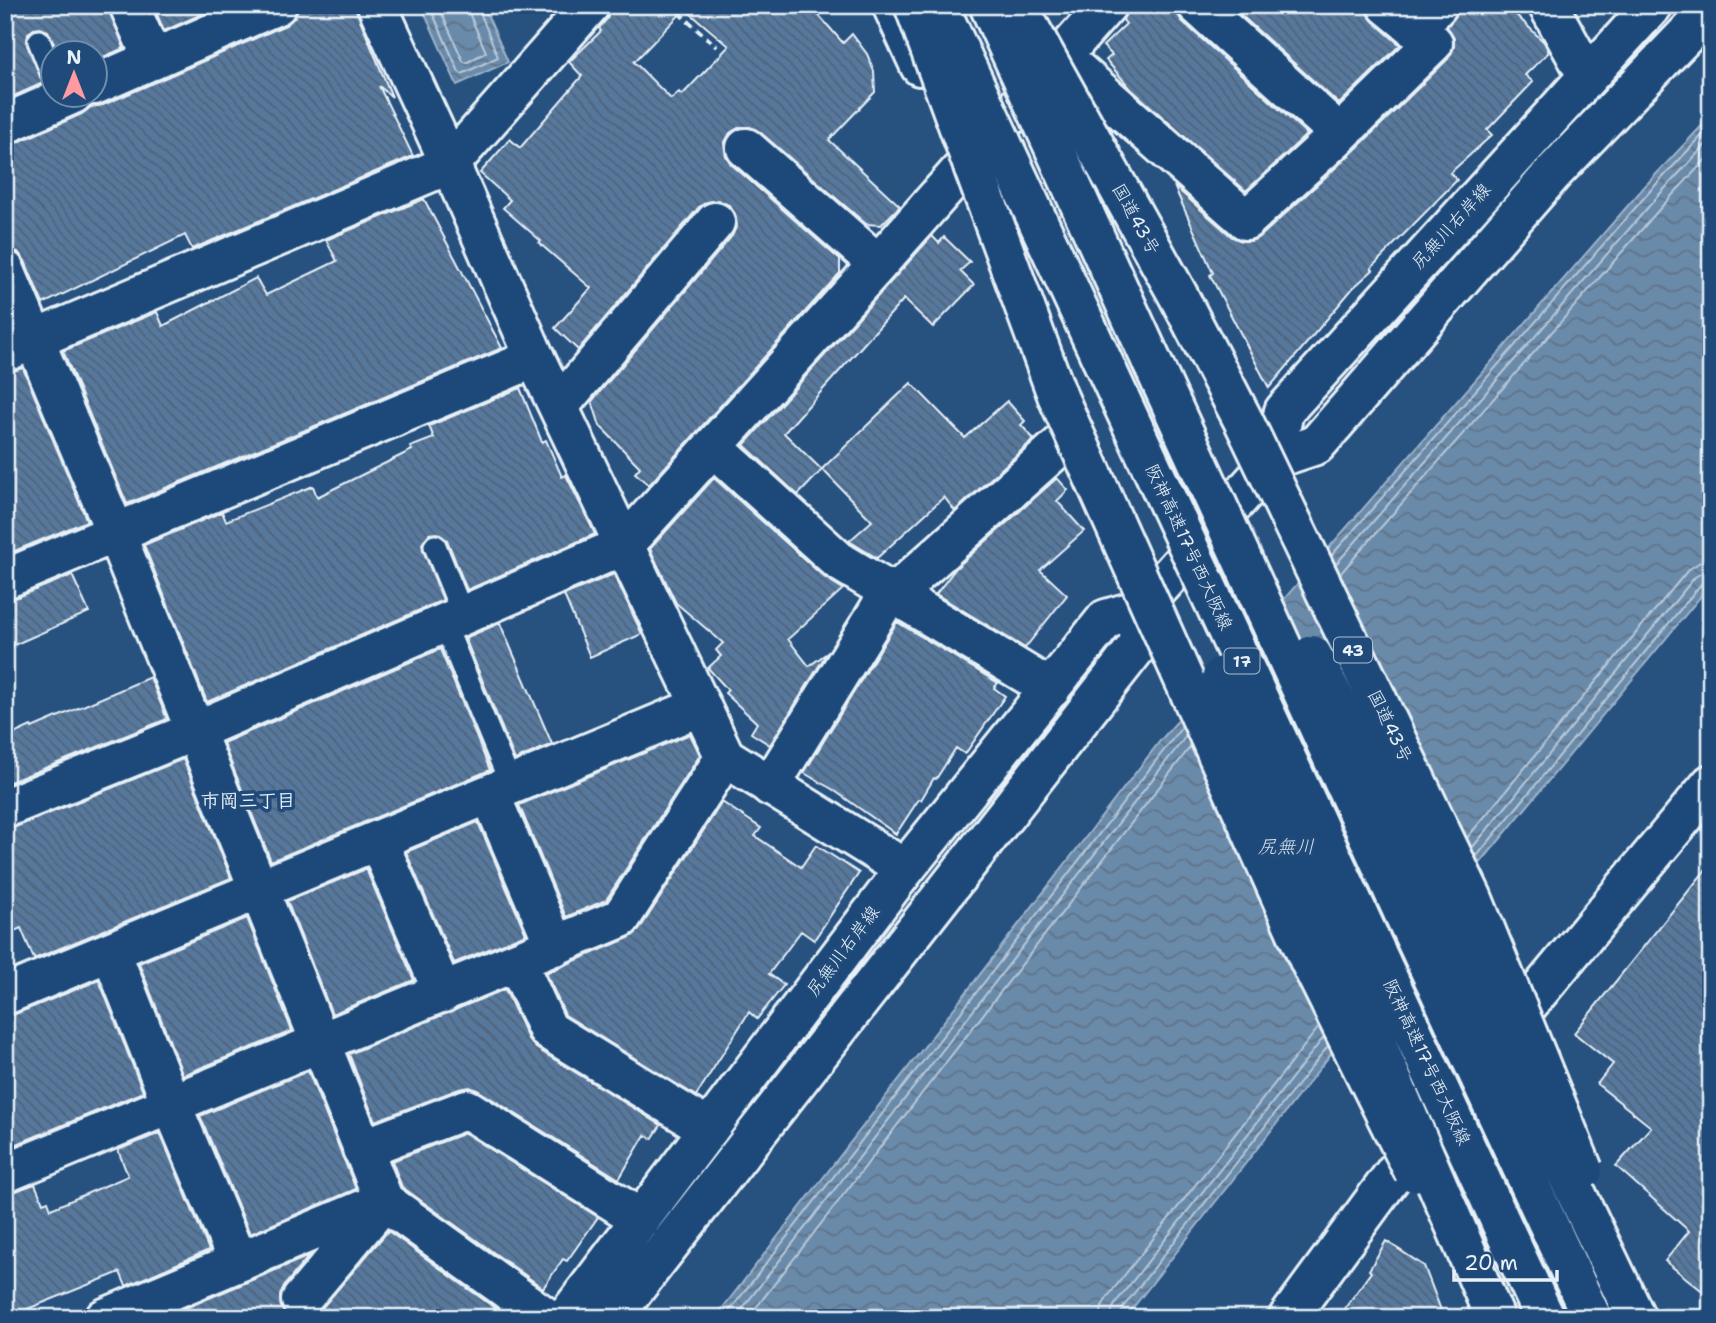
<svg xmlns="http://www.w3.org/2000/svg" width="1716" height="1323" font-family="'Shantell Sans','Klee One',sans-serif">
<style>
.water{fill:url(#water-waves);stroke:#9db3c9;stroke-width:2}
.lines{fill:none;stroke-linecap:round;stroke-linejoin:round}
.shore{stroke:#b6c8d9;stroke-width:2}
.building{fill:url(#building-back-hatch);stroke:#e8f1f8;stroke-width:2;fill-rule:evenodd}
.service-casing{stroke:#e8f1f8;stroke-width:26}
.minor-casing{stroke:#e8f1f8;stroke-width:44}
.tertiary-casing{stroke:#e8f1f8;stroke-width:44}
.trunk-casing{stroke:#e8f1f8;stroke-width:44}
.path{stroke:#e8f1f8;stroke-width:4.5;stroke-dasharray:7 5;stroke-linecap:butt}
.service{stroke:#1f4a7a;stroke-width:21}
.minor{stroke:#1f4a7a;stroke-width:38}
.tertiary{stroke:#1f4a7a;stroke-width:38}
.trunk{stroke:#1f4a7a;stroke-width:38}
.trunk-bridge-casing{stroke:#e8f1f8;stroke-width:44;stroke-linecap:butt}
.motorway-bridge-casing{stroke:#e8f1f8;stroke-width:44;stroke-linecap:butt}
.trunk-bridge{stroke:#1f4a7a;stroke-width:38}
.motorway-bridge{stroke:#1f4a7a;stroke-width:38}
.labels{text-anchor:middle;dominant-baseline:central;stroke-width:7;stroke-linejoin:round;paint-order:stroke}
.shield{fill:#1f4a7a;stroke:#acbfd2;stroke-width:2}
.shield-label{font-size:16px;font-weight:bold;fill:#e8f1f8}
.street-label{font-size:18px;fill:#e8f1f8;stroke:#1f4a7a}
.neighbourhood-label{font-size:19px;font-weight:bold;fill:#e8f1f8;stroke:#1f4a7a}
.water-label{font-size:19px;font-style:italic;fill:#d5e2ec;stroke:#1f4a7a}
</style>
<defs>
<pattern id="water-waves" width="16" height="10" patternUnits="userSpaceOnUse" patternTransform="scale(1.75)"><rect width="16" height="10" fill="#6b8aaa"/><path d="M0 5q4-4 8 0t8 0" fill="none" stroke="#5e7388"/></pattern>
<pattern id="building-back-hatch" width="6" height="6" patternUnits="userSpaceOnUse" patternTransform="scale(1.75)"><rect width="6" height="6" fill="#57789d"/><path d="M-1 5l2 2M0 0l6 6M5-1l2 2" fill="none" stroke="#4f6278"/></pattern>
</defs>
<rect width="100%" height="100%" fill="#27517f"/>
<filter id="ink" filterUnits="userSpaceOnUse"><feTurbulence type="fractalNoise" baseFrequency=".0143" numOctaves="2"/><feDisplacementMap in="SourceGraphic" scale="14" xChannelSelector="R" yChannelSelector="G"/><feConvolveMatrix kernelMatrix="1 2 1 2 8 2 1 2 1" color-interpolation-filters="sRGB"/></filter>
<g filter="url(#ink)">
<path class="water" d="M 421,5 L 483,5 L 508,62 L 457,85 Z
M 1711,116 L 1711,584 L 1468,878 L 1125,1318 L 715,1318 L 1160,741 L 1645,186 Z"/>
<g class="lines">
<path class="shore" d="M 429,5 L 459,72 L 462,74 L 498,57 L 477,5
M 438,5 L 463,61 L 466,63 L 486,52 L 469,13 L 468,5
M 1331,556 L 1650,191 L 1711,126
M 1336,564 L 1657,197 L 1711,139
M 1340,574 L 1664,204 L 1711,154
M 1467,838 L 1688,570 L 1700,562 L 1711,560
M 1472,848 L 1695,577 L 1703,572 L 1711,571
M 1476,857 L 1702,583 L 1711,580
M 724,1318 L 1182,727
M 735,1318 L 1186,736
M 748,1318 L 1191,746
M 1100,1318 L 1102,1306 L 1109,1295 L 1319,1027
M 1111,1318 L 1112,1310 L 1117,1301 L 1324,1037
M 1120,1318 L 1124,1306 L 1328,1046"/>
</g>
<path class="building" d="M 5,5 L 108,5 L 124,48 L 94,61 L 94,52 L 58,52 L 48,31 L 40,28 L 34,29 L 28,33 L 27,45 L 43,83 L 5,100 L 5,90 L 11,87 L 5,73 Z
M 153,5 L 222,5 L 164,31 Z
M 298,5 L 354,5 L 392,97 L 379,86 L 413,156 L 192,249 L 185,235 L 43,304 L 25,261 L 18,252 L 5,249 L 5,145 L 14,144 L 82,114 L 91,107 L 103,105 L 286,25 L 295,17 Z
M 613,5 L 810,5 L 843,43 L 852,34 L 867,54 L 874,71 L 875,92 L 829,140 L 900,206 L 881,225 L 866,224 L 760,132 L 750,127 L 740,127 L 730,133 L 724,144 L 726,156 L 731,164 L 840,260 L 840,273 L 649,485 L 635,473 L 640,467 L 600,426 L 592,401 L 732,236 L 737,225 L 735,214 L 729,205 L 718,200 L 707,202 L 699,207 L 578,350 L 555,328 L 591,288 L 539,243 L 541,241 L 503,208 L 510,200 L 480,173 L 510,139 L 520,148 L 582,76 L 569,62 L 601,31 L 599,28 L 607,19 ZM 685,9 L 729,46 L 682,95 L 679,92 L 671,99 L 634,62 Z
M 1128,5 L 1176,5 L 1176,12 L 1182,21 L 1307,134 L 1246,191 L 1131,89 L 1106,60 L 1112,55 L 1103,46 L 1126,24 L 1123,20 Z
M 1230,5 L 1366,5 L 1367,13 L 1373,21 L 1400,45 L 1339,104 Z
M 1459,5 L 1506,5 L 1544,42 L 1549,52 L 1525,75 L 1533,82 L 1487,130 L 1492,135 L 1450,173 L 1457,180 L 1371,268 L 1373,270 L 1353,288 L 1269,388 L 1210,275 L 1213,273 L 1174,186 L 1232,237 L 1242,241 L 1251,241 L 1260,237 L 1355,150 L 1448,59 L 1454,47 L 1454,37 L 1447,27 L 1459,11 Z
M 424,199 L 502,348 L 127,504 L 63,351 L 157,312 L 163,326 L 256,278 L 266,295 L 337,261 L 326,240 Z
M 932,236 L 939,243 L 944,237 L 970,262 L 960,271 L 974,285 L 933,327 L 904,299 L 784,433 L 822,470 L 798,495 L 744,445 Z
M 23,368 L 87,521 L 5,555 L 5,373 Z
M 911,383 L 965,438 L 1007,401 L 1025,421 L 1021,425 L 1034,439 L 955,511 L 944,497 L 877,558 L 849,541 L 872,521 L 822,469 Z
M 520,388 L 542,442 L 546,440 L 562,477 L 566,475 L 595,534 L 467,590 L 447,540 L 437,533 L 429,534 L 422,544 L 423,550 L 443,600 L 207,702 L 144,545 L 222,512 L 226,521 L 313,486 L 317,497 L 412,450 L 410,447 L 434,438 L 429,426 Z
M 714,478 L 824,577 L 843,589 L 788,639 L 809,666 L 827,653 L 770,745 L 751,733 L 757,723 L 725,693 L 728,690 L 708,668 L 721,656 L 716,650 L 723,643 L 676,603 L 650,549 Z
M 1057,478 L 1068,490 L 1057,501 L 1084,531 L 1040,570 L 1067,595 L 1025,648 L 936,594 L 956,568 Z
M 614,574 L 642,634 L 590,657 L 564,595 Z
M 72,575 L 89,612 L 5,649 L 5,600 L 13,599 Z
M 897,622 L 998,683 L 994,688 L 1005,696 L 965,754 L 956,748 L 936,779 L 934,778 L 921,800 L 919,799 L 896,834 L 832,789 L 804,773 Z
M 500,623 L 552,744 L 515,760 L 465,638 Z
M 440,649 L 490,770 L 271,861 L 223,743 Z
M 150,677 L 167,719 L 5,784 L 5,738 L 31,726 L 32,728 Z
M 690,734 L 700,755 L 606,900 L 566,917 L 519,805 Z
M 183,759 L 231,878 L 34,959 L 21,928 L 5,935 L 5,829 L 13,828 Z
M 722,802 L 761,828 L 755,836 L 801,867 L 816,845 L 859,873 L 814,940 L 801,931 L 769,974 L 784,985 L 757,1019 L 749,1012 L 696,1096 L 565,1015 L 546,973 L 629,938 L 639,930 Z
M 478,822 L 526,934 L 454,963 L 406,852 Z
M 1711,863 L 1711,1298 L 1665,1261 L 1689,1231 L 1616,1166 L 1651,1127 L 1597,1084 L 1613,1064 L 1574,1033 Z
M 366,869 L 414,980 L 332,1014 L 287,901 Z
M 247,918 L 292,1031 L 183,1075 L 139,963 Z
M 99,980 L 143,1092 L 5,1149 L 5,1016 L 13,1015 Z
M 505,989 L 528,1039 L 536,1048 L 661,1125 L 652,1139 L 645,1135 L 619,1179 L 479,1091 L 470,1087 L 459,1089 L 375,1121 L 349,1054 Z
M 308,1071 L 356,1189 L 250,1234 L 200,1116 Z
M 160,1133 L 209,1250 L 126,1286 L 120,1272 L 5,1318 L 5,1194 L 35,1184 L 43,1203 L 48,1201 L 51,1209 L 128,1176 L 118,1150 Z
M 465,1133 L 598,1217 L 567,1261 L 563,1259 L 543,1288 L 402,1187 L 392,1161 Z
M 388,1231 L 509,1318 L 313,1318 Z
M 1386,1241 L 1424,1266 L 1444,1318 L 1338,1318 L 1371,1272 L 1369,1270 Z
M 309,1256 L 284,1286 L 280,1296 L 281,1308 L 289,1318 L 162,1318 Z"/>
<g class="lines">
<g class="service-casing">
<path id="service" d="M 39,41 L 52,74
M 435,546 L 463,615
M 444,623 L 511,785"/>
</g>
<g class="minor-casing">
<path id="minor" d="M 129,5 L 153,60
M 1197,5 L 1340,134
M 1548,5 L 1587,75
M 1415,29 L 1438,5
M 1061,56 L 1246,220 L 1340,134 L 1433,43 L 1387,5
M 94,85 L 277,5
M 5,124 L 73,94
M 746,148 L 878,264
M 5,352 L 450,164 L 590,5
M 559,406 L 715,222
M 713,447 L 839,561 L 1051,689
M 1274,459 L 1284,411 L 1653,5
M 5,579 L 535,358
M 770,786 L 890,592 L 901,588 L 1064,442
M 490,794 L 555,946
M 5,808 L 195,731 L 623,546 L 878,264 L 1107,5
M 378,841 L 443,993
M 111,952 L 172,1106 L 238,1262
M 517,962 L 548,1030 L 709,1129
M 5,995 L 701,706
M 362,1149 L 467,1109 L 641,1219
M 5,1173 L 621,918 L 725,757
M 301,1300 L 380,1206
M 105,1318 L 384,1201
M 566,1318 L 905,869 L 1106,619 L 1140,609
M 612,1318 L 1139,644 L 1140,609 L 1274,459 L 1316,445 L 1553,173 L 1711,9"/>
</g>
<g class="tertiary-casing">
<path id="tertiary" d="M 377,5 L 450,164 L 535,358 L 725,757 L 905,869
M 5,270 L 116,534 L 384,1201 L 547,1318
M 1288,1318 L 1442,1108 L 1711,784"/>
</g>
<g class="trunk-casing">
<path id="trunk" d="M 892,5 L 920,66"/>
</g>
<path class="path" d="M 670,5 L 717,47"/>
<use href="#service" class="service"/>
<use href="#minor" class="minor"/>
<use href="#tertiary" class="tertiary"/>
<use href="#trunk" class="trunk"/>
<g class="trunk-bridge-casing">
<path id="trunk-bridge" d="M 914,5 L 1057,395 L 1309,960 L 1414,1172
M 1017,5 L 1178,295 L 1244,422 L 1472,897 L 1583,1170"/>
</g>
<g class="motorway-bridge-casing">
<path id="motorway-bridge" d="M 938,5 L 1545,1318
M 989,5 L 1404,914 L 1592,1318
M 1312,655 L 1408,837 L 1461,953 L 1636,1318
M 1222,676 L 1268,793 L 1495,1318"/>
</g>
<use href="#trunk-bridge" class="trunk-bridge"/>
<use href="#motorway-bridge" class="motorway-bridge"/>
</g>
</g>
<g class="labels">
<g class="shield">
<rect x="1334" y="637.5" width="38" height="25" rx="5"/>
<rect x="1224.5" y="648.5" width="35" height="25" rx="5"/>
</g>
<g class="shield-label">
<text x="1353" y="650">43</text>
<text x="1242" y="661">17</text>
</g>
<g class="street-label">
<text transform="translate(1136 219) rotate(61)">国道43号</text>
<text transform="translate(1451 226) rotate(-48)">尻無川右岸線</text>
<text transform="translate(1189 547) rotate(65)">阪神高速17号西大阪線</text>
<text transform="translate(1390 726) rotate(64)">国道43号</text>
<text transform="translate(843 951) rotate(-53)">尻無川右岸線</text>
<text transform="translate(1427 1062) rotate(65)">阪神高速17号西大阪線</text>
</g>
<g class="neighbourhood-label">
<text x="248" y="800">市岡三丁目</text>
</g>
<g class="water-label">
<text x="1286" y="846">尻無川</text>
</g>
</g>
<rect width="1716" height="1323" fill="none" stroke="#1f4a7a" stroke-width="28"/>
<rect x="14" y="14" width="1688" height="1295" fill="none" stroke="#e8f1f8" stroke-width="2.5" filter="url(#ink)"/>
<g transform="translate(74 74)"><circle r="33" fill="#1f4a7a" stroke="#6f8dac" stroke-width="2"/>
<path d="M0-5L12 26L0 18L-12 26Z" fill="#ff9aa2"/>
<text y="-10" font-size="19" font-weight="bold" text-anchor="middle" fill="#e8f1f8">N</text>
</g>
<path d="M1454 1270v10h103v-10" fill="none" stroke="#e8f1f8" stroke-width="3.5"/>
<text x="1464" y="1270" font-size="21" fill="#e8f1f8" stroke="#1f4a7a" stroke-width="5" paint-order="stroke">20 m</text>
</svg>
